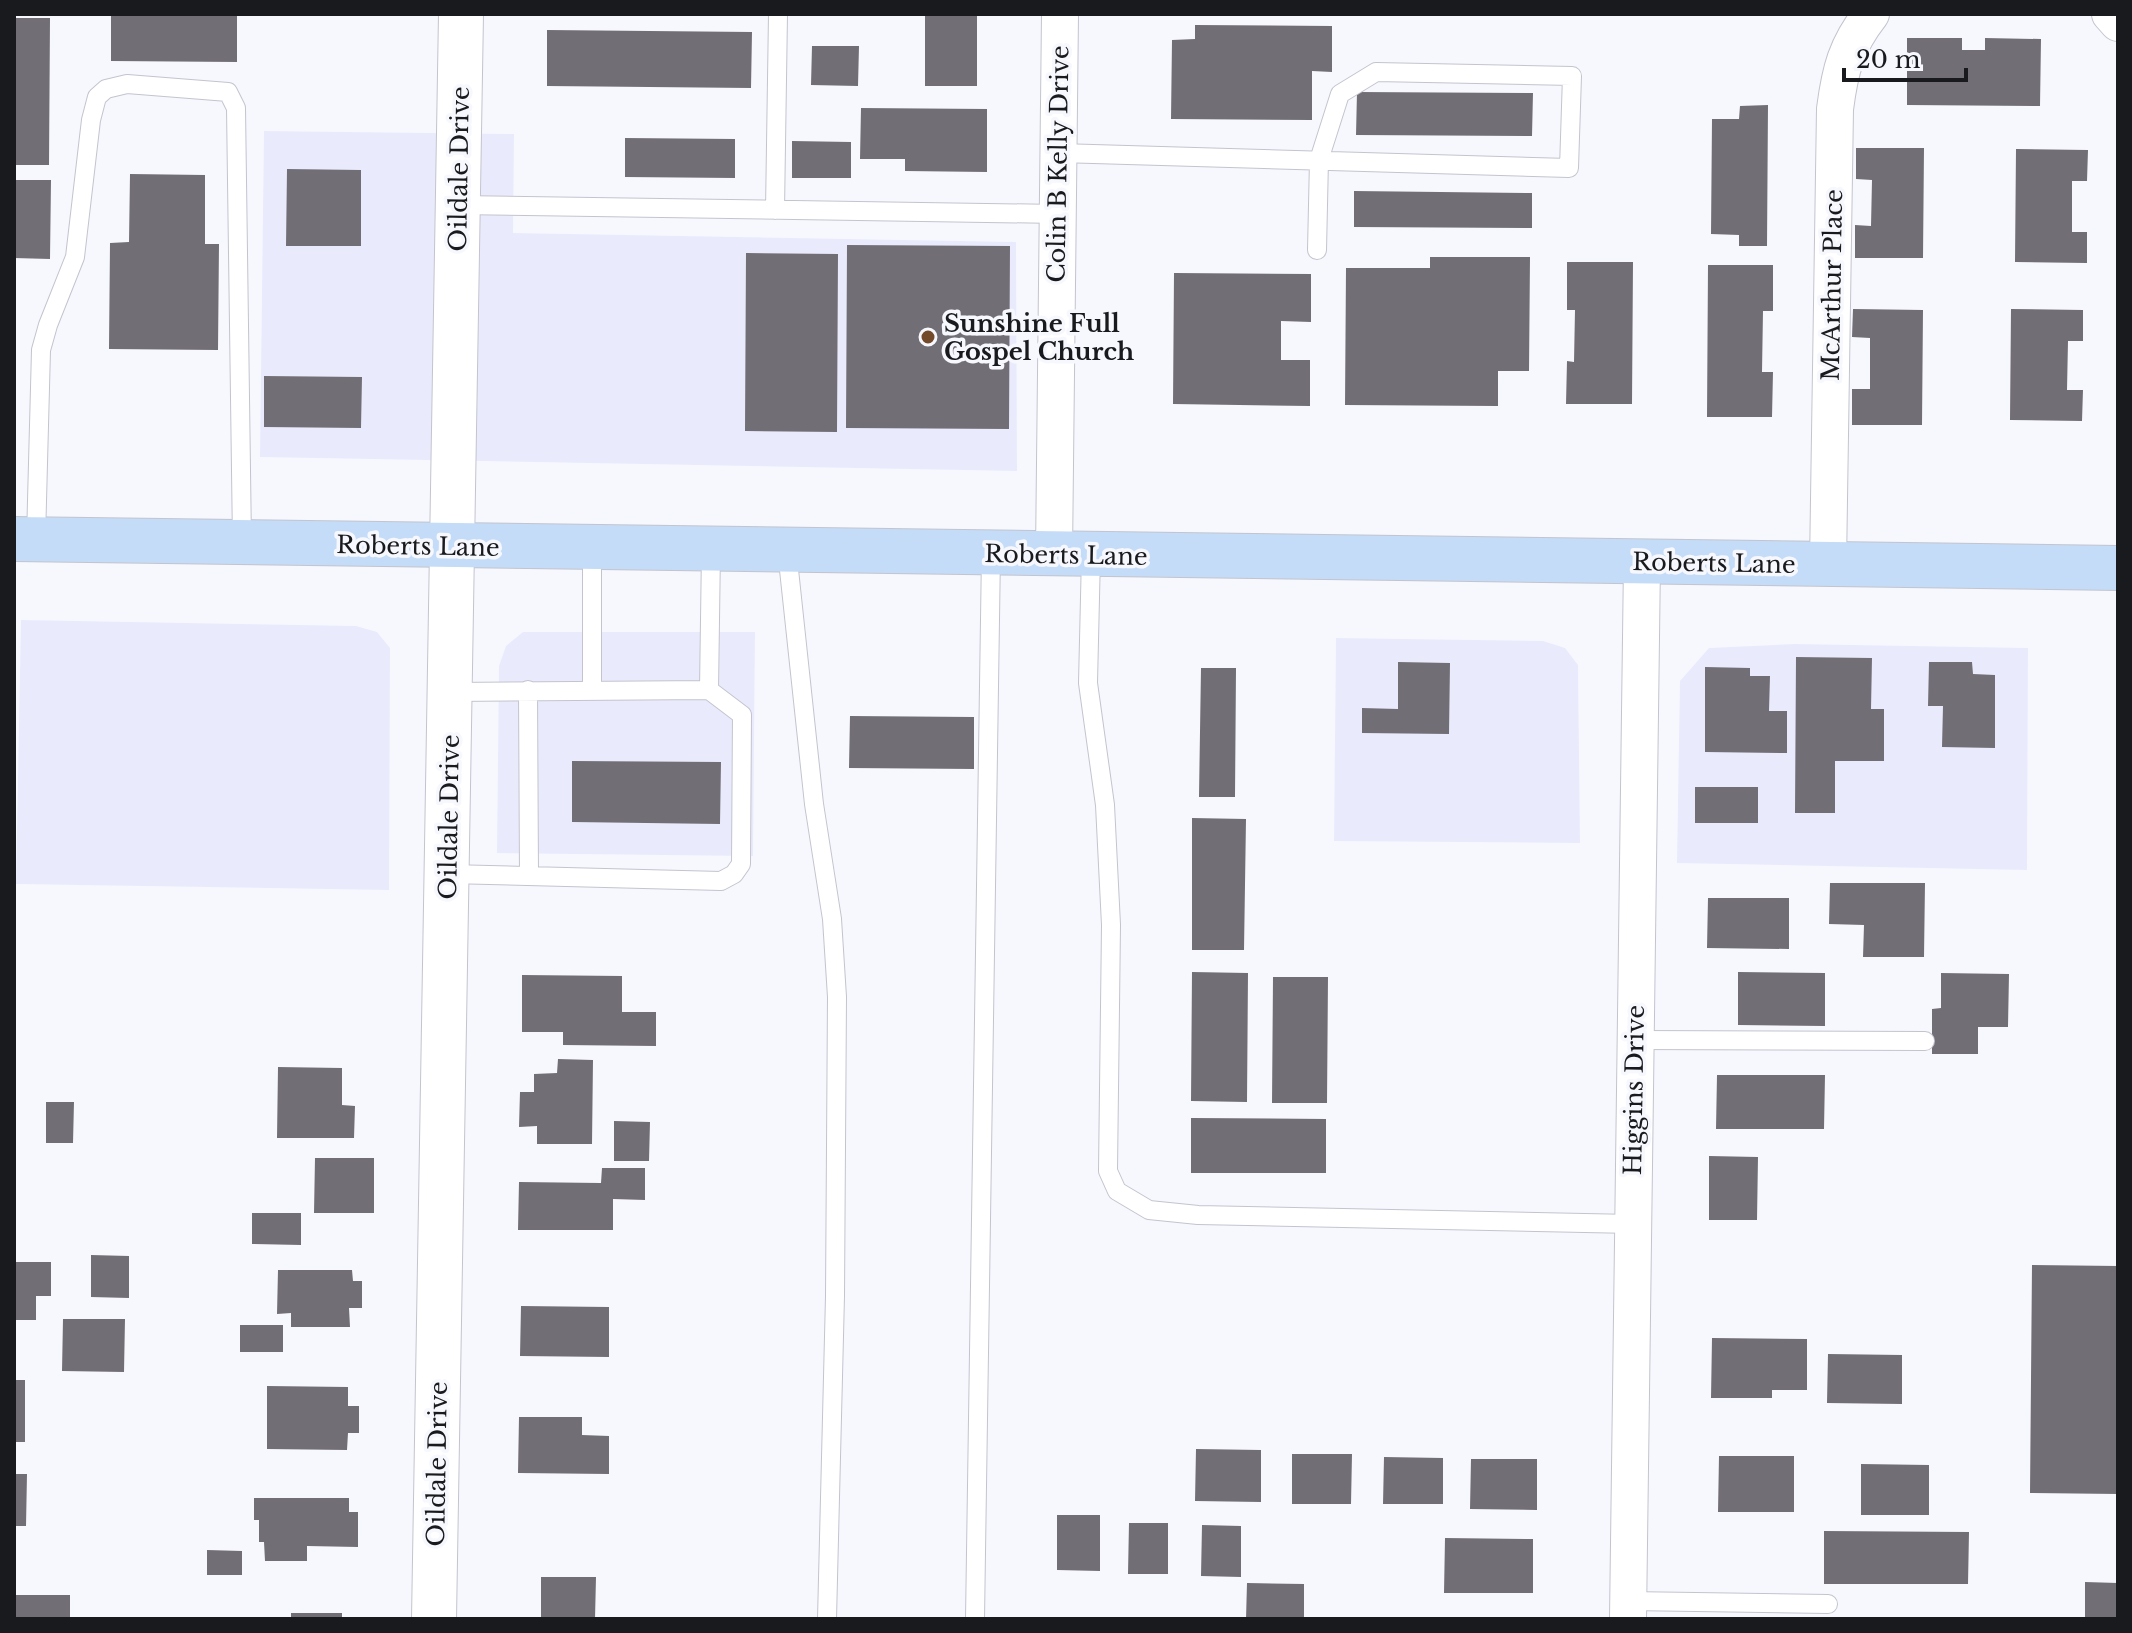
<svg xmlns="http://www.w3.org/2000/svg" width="2132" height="1633" font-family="'Libre Baskerville',serif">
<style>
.built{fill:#e9ebfd}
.building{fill:#726e76}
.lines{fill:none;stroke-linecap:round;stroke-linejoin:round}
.service-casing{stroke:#c3c4ce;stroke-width:20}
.minor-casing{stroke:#c3c4ce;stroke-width:38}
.tertiary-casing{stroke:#c3c4ce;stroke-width:46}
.secondary-casing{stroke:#c3c4ce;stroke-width:46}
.service{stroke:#fff;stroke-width:18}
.minor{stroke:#fff;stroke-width:36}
.tertiary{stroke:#fff;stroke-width:44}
.secondary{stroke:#c4dcf7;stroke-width:44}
.poi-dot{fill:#734b2a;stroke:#f7f8fe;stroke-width:3}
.labels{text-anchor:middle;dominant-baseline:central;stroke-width:7;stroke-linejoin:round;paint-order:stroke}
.street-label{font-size:24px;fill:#191a1d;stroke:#f7f8fe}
.poi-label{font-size:24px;font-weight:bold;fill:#191a1d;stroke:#f7f8fe;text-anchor:start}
</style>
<rect width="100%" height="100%" fill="#f7f8fe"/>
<path class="built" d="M 264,131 L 514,134 L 513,233 L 1016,242 L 1017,471 L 260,457 Z
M 21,620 L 356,626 L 377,632 L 390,648 L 389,890 L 16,884 Z
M 523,632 L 755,632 L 753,856 L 497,853 L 499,666 L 506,646 Z
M 1336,638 L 1543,641 L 1565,648 L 1578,665 L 1580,843 L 1334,841 Z
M 1794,644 L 2028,648 L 2027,870 L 1677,863 L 1680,681 L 1709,648 Z"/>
<path class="building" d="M 111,14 L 237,15 L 237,62 L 111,61 Z
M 925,16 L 977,16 L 977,86 L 925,86 Z
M 14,18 L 50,18 L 49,165 L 14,165 Z
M 1195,25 L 1332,26 L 1332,72 L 1312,71 L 1312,120 L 1171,119 L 1172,40 L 1195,39 Z
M 547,30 L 752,32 L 751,88 L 547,86 Z
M 1907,38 L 1962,38 L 1962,50 L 1985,50 L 1985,38 L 2041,39 L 2040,106 L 1907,105 Z
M 812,46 L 859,46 L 858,86 L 811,85 Z
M 1357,92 L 1533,93 L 1532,136 L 1356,135 Z
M 1768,105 L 1767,246 L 1739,246 L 1739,235 L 1711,234 L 1712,119 L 1739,119 L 1740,106 Z
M 861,108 L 987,109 L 987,172 L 905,171 L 905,159 L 860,159 Z
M 625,138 L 735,139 L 735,178 L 625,177 Z
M 792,141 L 851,142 L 851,178 L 792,178 Z
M 1856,148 L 1924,148 L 1923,258 L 1855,258 L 1855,225 L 1871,226 L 1872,180 L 1856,179 Z
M 2016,149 L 2088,150 L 2087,181 L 2072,181 L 2072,232 L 2087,232 L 2087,263 L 2015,262 Z
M 287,169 L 361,170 L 361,246 L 286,246 Z
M 130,174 L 205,175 L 205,244 L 219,244 L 218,350 L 109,349 L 110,243 L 129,242 Z
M 14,180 L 51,180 L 50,259 L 14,258 Z
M 1354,191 L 1532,193 L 1532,228 L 1354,227 Z
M 847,245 L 1010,246 L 1009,429 L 846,428 Z
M 746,253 L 838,254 L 837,432 L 745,431 Z
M 1430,257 L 1530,257 L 1529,371 L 1498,371 L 1498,406 L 1345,405 L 1346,268 L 1430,268 Z
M 1567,262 L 1633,262 L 1632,404 L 1566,404 L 1567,361 L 1574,362 L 1575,310 L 1567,310 Z
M 1708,265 L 1773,265 L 1773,311 L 1763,311 L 1762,372 L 1773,372 L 1772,417 L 1707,417 Z
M 1174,273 L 1311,274 L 1311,322 L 1281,321 L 1281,360 L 1310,360 L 1310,406 L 1173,404 Z
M 1853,309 L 1923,310 L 1922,425 L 1852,425 L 1852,389 L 1870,389 L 1870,338 L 1852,337 Z
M 2011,309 L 2083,310 L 2083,341 L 2068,341 L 2067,390 L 2083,390 L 2082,421 L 2010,420 Z
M 264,376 L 362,377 L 361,428 L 264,427 Z
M 1796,657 L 1872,658 L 1871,709 L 1884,709 L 1884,761 L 1835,761 L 1835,813 L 1795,813 Z
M 1398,662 L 1450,663 L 1449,734 L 1362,733 L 1362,708 L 1398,709 Z
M 1929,662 L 1972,662 L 1973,674 L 1995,675 L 1995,748 L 1942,747 L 1943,706 L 1928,706 Z
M 1705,667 L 1750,668 L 1750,676 L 1770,676 L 1769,711 L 1787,711 L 1787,753 L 1705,752 Z
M 1201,668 L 1236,668 L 1235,797 L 1199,797 Z
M 850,716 L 974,717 L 974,769 L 849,768 Z
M 572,761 L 721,762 L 720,824 L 572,822 Z
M 1695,787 L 1758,787 L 1758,823 L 1695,823 Z
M 1192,818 L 1246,819 L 1244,950 L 1192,950 Z
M 1830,883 L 1925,883 L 1924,957 L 1863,957 L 1864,925 L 1829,924 Z
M 1708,898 L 1789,898 L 1789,949 L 1707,948 Z
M 1192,972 L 1248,973 L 1247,1102 L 1191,1101 Z
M 1738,972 L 1825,973 L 1825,1026 L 1738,1025 Z
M 1941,973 L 2009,974 L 2008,1027 L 1978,1027 L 1978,1054 L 1932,1054 L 1932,1009 L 1941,1008 Z
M 522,975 L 622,976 L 622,1012 L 656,1012 L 656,1046 L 563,1045 L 563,1032 L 522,1032 Z
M 1273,977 L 1328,977 L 1327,1103 L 1272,1103 Z
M 558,1059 L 593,1060 L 592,1144 L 537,1144 L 537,1126 L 519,1127 L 520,1092 L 534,1092 L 534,1074 L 557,1073 Z
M 278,1067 L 342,1068 L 342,1105 L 355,1106 L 354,1138 L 277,1138 Z
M 1717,1075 L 1825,1075 L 1824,1129 L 1716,1129 Z
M 46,1102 L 74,1102 L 73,1143 L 46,1143 Z
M 1191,1118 L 1326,1119 L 1326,1173 L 1191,1173 Z
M 614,1121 L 650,1122 L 649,1161 L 614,1161 Z
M 1709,1156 L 1758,1157 L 1757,1220 L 1709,1220 Z
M 315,1158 L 374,1158 L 374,1213 L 314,1213 Z
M 602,1168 L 645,1168 L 645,1200 L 613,1199 L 613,1230 L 518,1230 L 519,1182 L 601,1183 Z
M 252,1213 L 301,1213 L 301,1245 L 252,1244 Z
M 91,1255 L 129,1256 L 129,1298 L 91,1297 Z
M 14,1262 L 51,1262 L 51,1296 L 36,1296 L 36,1320 L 14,1320 Z
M 2032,1265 L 2118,1266 L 2118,1494 L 2030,1493 Z
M 278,1270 L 352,1270 L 353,1281 L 362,1281 L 362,1308 L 349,1308 L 350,1327 L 291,1327 L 291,1313 L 277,1314 Z
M 521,1306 L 609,1307 L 609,1357 L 520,1356 Z
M 63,1319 L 125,1319 L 124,1372 L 62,1371 Z
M 240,1325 L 283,1325 L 283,1352 L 240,1352 Z
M 1712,1338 L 1807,1339 L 1807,1390 L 1772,1390 L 1772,1398 L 1711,1398 Z
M 1828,1354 L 1902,1355 L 1902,1404 L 1827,1403 Z
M 14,1380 L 25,1380 L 25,1442 L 14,1442 Z
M 267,1386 L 348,1387 L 348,1406 L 359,1406 L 359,1433 L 348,1433 L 347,1450 L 267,1449 Z
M 519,1417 L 582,1417 L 582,1435 L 609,1436 L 609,1474 L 518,1473 Z
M 1196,1449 L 1261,1450 L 1261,1502 L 1195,1501 Z
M 1292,1454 L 1352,1454 L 1351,1504 L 1292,1504 Z
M 1719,1456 L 1794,1456 L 1794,1512 L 1718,1512 Z
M 1384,1457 L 1443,1458 L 1443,1504 L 1383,1504 Z
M 1471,1459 L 1537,1459 L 1537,1510 L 1470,1509 Z
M 1861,1464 L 1929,1465 L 1929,1515 L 1861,1515 Z
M 14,1474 L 27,1474 L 26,1526 L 14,1526 Z
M 254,1498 L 349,1498 L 349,1512 L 358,1512 L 358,1547 L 307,1546 L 307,1561 L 265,1561 L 264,1542 L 259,1542 L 259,1520 L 254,1520 Z
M 1057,1515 L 1100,1515 L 1100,1571 L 1057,1570 Z
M 1129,1523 L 1168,1523 L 1168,1574 L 1128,1574 Z
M 1202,1525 L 1241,1526 L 1241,1577 L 1201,1576 Z
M 1824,1531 L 1969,1532 L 1968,1584 L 1824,1584 Z
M 1445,1538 L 1533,1539 L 1533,1593 L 1444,1593 Z
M 207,1550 L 242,1551 L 242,1575 L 207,1575 Z
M 541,1577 L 596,1577 L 595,1619 L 541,1619 Z
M 2085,1582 L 2118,1583 L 2118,1619 L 2085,1619 Z
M 1247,1583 L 1304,1584 L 1304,1619 L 1246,1619 Z
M 14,1595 L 70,1595 L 70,1619 L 14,1619 Z
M 291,1613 L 342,1613 L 342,1619 L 291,1619 Z"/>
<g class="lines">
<g class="service-casing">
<path id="service" d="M 1059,153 C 1229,158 1399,163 1569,168 L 1572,76 L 1376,72 L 1340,94 L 1319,160 L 1317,250
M 459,205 L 1058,214
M 775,210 L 778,14
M 36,539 L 41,350 L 48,325 L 75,257 L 91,120 L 97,97 L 106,89 L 127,84 L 228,92 L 236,108 L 242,542
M 592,548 L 592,690
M 787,551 L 814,804 L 832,919 L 837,997 L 835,1296 L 827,1619
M 1091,555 L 1088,683 L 1105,805 L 1111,925 L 1108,1171 L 1117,1191 L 1149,1210 L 1198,1215 L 1633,1224
M 528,690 L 529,876
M 709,690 L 711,550
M 448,874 L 721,881 L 734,874 L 741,864 L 742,715 L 709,690 L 451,692
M 1635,1040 L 1925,1041
M 1628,1601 L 1828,1604
M 975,1619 L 991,553"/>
</g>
<g class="minor-casing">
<path id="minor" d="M 2110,14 L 2118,23
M 1054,554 L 1060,14
M 1828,565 L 1835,109 C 1840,70 1846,46 1871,14
M 1628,1619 L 1642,562"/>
</g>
<g class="tertiary-casing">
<path id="tertiary" d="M 434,1619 L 461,14"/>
</g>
<g class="secondary-casing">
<path id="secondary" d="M 14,539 L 2118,568"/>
</g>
<use href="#service" class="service"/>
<use href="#minor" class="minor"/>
<use href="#tertiary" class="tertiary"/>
<use href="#secondary" class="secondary"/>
</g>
<circle class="poi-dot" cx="928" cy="337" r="8"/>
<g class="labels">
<g class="street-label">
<text transform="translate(1058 164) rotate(-89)">Colin B Kelly Drive</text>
<text transform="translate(459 169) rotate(-89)">Oildale Drive</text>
<text transform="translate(1832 285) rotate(-89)">McArthur Place</text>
<text transform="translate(418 546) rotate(1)">Roberts Lane</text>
<text transform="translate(1066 555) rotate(1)">Roberts Lane</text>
<text transform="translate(1714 563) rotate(1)">Roberts Lane</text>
<text transform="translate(449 817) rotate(-89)">Oildale Drive</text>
<text transform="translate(1634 1090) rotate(-89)">Higgins Drive</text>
<text transform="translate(437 1464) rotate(-89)">Oildale Drive</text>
</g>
<g class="poi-label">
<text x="944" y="323">Sunshine Full<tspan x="944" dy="28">Gospel Church</tspan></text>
</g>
</g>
<rect width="2132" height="1633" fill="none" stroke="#191a1d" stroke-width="32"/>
<path d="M1844 68v12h122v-12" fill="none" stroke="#191a1d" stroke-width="4"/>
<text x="1856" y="68" font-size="24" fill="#191a1d" stroke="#f7f8fe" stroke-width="6" paint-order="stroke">20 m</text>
</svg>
